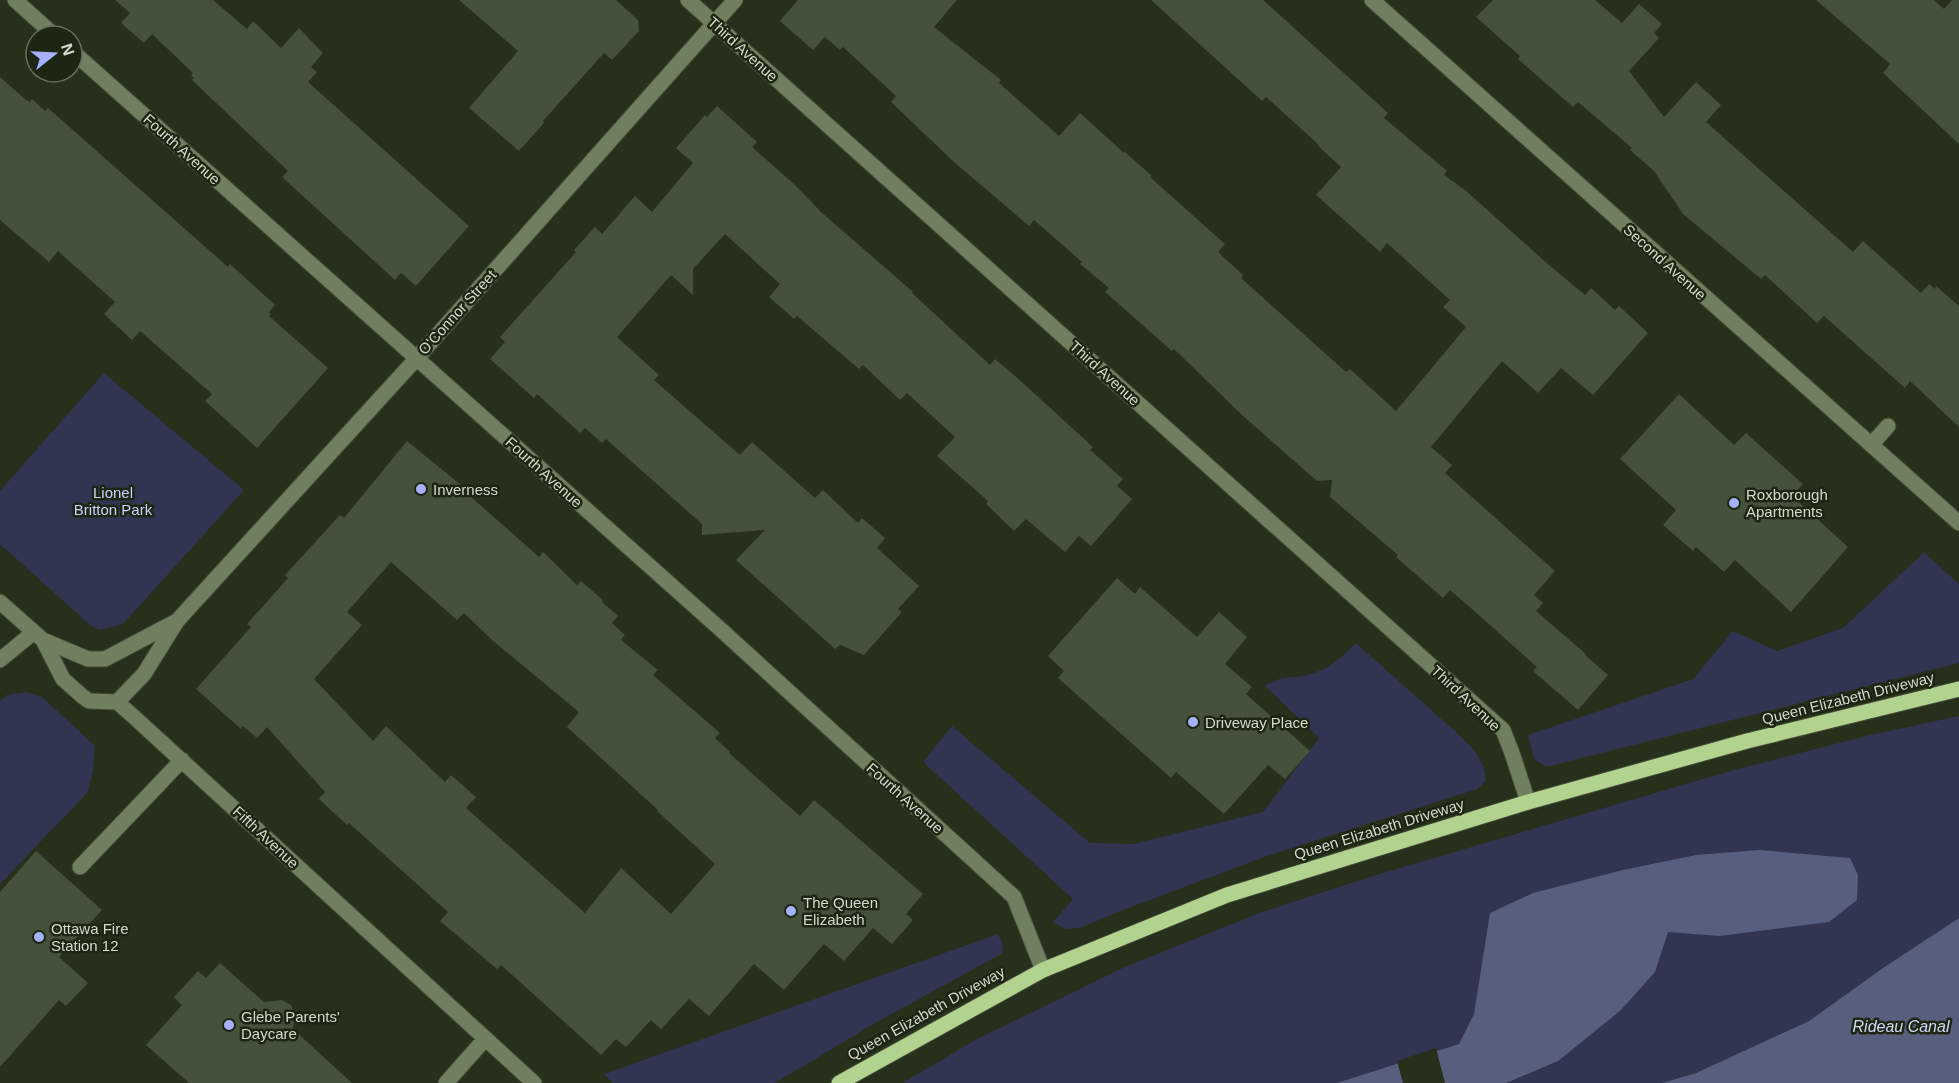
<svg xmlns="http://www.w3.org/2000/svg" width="1959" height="1083" font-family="Helvetica,sans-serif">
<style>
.green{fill:#313551}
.water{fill:#585e7d}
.pier{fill:#26301b}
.building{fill:#45513a;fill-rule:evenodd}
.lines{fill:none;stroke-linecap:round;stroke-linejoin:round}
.minor-casing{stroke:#424b37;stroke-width:17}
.major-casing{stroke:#424b37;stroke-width:17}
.minor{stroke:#6f7f60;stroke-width:15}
.major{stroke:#b2d290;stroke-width:15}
.poi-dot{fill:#a5b1fc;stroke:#1d2611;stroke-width:2}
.labels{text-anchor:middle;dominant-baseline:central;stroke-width:5;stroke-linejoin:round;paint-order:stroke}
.street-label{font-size:15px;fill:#d3dacd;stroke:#1d2611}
.poi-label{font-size:15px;fill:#d3dacd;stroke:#1d2611;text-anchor:start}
.park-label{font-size:15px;fill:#c8d1ff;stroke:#1d2611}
.water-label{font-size:16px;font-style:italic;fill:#cfd7f9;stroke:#1d2611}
</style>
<rect width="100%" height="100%" fill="#26301b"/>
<path class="green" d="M 104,373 L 244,490 L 123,624 L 100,630 L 90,625 L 0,544 L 0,491 Z
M 1924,552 L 1959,584 L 1959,663 L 1546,767 L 1534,759 L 1528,735 L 1693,679 L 1733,631 L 1777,651 L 1843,628 Z
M 1356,643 L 1457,733 L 1476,752 L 1484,768 L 1486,781 L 1477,789 L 1267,856 L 1123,910 L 1080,928 L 1065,929 L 1053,922 L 1073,899 L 923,762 L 952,726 L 1090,843 L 1134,844 L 1263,812 L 1319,738 L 1265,686 C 1280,674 1297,680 1314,673 C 1331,667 1343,656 1356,643 Z
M 27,692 L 42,697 L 95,746 L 93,771 L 88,792 L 0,884 L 0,701 L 7,695 Z
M 1959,716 L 1959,918 L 1883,968 L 1809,1021 L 1696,1073 L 1662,1083 L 903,1083 L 975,1040 L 1125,967 L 1262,912 L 1376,875 L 1727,772 L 1866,736 Z
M 998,934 L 1003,945 L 1002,953 L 994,958 L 877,1022 L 775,1083 L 613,1083 L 604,1074 Z"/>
<path class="water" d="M 1759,850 L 1850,858 L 1858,875 L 1857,900 L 1829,922 L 1719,936 L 1668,932 L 1655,972 L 1620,1011 L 1558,1061 L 1506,1083 L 1337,1083 L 1459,1044 L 1474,1014 L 1490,913 L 1533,893 L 1623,870 L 1696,855 Z
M 1959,918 L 1959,1083 L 1662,1083 L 1696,1073 L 1809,1021 L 1883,968 Z"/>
<path class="pier" d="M 1436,1048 L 1445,1083 L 1403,1083 L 1397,1061 Z"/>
<path class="building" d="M 115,0 L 213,0 L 247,29 L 253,21 L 281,48 L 299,28 L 323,53 L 311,67 L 317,72 L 308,82 L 469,226 L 416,286 L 401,273 L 395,280 L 282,177 L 288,171 L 192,80 L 194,78 L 191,75 L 193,73 L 152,34 L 144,43 L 121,23 L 130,13 Z
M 459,0 L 616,0 L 638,20 L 639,31 L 612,60 L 604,53 L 543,121 L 544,123 L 519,151 L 469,108 L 518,51 Z
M 798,0 L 957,0 L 934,27 L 1001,80 L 999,83 L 1059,136 L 1080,113 L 1124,153 L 1125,152 L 1152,176 L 1150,177 L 1225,244 L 1218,252 L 1243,275 L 1241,278 L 1346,372 L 1350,369 L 1396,411 L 1466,327 L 1443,307 L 1450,300 L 1387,243 L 1380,252 L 1316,195 L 1341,167 L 1318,146 L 1319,145 L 1266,97 L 1262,101 L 1151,0 L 1263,0 L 1388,113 L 1384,118 L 1447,171 L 1444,175 L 1465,190 L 1549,265 L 1585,295 L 1591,288 L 1615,310 L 1619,306 L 1648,333 L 1593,395 L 1561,368 L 1538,393 L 1502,361 L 1431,447 L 1452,465 L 1445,473 L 1555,571 L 1534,595 L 1543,603 L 1536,611 L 1586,654 L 1585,655 L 1608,675 L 1578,710 L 1533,671 L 1537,667 L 1481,617 L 1450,590 L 1443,598 L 1396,557 L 1398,555 L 1330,497 L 1332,480 L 1317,481 L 1242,415 L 1174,349 L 1172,351 L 1105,292 L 1109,288 L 1080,264 L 1082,262 L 1034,220 L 1029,226 L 954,162 L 891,102 L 896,96 L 843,47 L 840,50 L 825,37 L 813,50 L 780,21 Z
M 1493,0 L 1595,0 L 1622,23 L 1639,4 L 1662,24 L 1654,33 L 1659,38 L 1629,71 L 1664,117 L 1696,82 L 1721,105 L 1706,122 L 1853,252 L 1863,241 L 1921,293 L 1929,284 L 1935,289 L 1936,286 L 1959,306 L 1959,427 L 1910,381 L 1905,388 L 1824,316 L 1817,323 L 1765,275 L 1761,279 L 1683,214 L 1654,171 L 1630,150 L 1632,148 L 1578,102 L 1573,107 L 1518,59 L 1520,56 L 1476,17 Z
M 1816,0 L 1934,0 L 1944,9 L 1952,0 L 1959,0 L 1959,144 L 1883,73 L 1890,64 Z
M 0,77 L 26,100 L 30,102 L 32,99 L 45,111 L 48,108 L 228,267 L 230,264 L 275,305 L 269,312 L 271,314 L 269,316 L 328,368 L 257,448 L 205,401 L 212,394 L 140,331 L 132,340 L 104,314 L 115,302 L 58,251 L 49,262 L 0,220 Z
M 717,106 L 757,142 L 752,147 L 796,186 L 821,212 L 913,292 L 912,293 L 990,365 L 995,359 L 1014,375 L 1093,447 L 1090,450 L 1123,479 L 1117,486 L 1132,499 L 1091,546 L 1079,536 L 1065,552 L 1026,519 L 1014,531 L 986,504 L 988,501 L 937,456 L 955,437 L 907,393 L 900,400 L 863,365 L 859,369 L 797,316 L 794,319 L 769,297 L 780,284 L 725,234 L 693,269 L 693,295 L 671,275 L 617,337 L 659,375 L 654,380 L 740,455 L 752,442 L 815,498 L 823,490 L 858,523 L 862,518 L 885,538 L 877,548 L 919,586 L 898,609 L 902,612 L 864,655 L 840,645 L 835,649 L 736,560 L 765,530 L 702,535 L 702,524 L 606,439 L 602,443 L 585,428 L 580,433 L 537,394 L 534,398 L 490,359 L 505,342 L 500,337 L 576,252 L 574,250 L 595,227 L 602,234 L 635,196 L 652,212 L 693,163 L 676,148 L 705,115 L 707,117 Z
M 1679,394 L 1734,445 L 1746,433 L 1803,484 L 1792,496 L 1848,547 L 1791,612 L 1735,560 L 1724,572 L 1696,547 L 1693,551 L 1663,525 L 1676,510 L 1620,459 Z
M 407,441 L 472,494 L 470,496 L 539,557 L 543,552 L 577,585 L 581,581 L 603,600 L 602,602 L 618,616 L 612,623 L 625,635 L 621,640 L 658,670 L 653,675 L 720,733 L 715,738 L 730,752 L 729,753 L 800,816 L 814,800 L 923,894 L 906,914 L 913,920 L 892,944 L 873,928 L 844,961 L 824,944 L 784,990 L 754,964 L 709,1016 L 689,999 L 661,1029 L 651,1020 L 626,1047 L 616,1039 L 601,1055 L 501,965 L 497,969 L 440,921 L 448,912 L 349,823 L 347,825 L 319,799 L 325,792 L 267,727 L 257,738 L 243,726 L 241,729 L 196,689 L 251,627 L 247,624 L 288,578 L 285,575 L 340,515 L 344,518 ZM 391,562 L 457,620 L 464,613 L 492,640 L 579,712 L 567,727 L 658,810 L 657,811 L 715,864 L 671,914 L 621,868 L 585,913 L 466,808 L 476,797 L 451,775 L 445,782 L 386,726 L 373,741 L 314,679 L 362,625 L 347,612 Z
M 1117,578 L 1135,594 L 1140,587 L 1197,637 L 1219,612 L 1247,637 L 1225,664 L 1252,687 L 1246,694 L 1310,751 L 1285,779 L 1268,765 L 1224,814 L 1176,772 L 1171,778 L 1058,678 L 1064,671 L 1048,656 Z
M 36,851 L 102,910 L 59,957 L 88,983 L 66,1006 L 59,1000 L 0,1067 L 0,892 Z
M 220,963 L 264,1002 L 282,1000 L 291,1005 L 295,1016 L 293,1029 L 352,1083 L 189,1083 L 146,1045 L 182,1005 L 174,997 L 198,971 L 206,978 Z"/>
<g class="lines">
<g class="minor-casing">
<path id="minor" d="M 15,0 L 55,36
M 688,0 L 1503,730 L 1512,753 L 1528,802
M 1372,0 L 1959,523
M 72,51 L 718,627 L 1014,897 L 1043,970
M 1871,445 L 1888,426
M 0,602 L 43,640 L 63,679 L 82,696 L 89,701 L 117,702 L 134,717 L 534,1083
M 43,640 L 88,659 L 105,659 L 177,621
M 0,660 L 34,632
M 117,702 L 144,674 L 177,621 L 416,359 L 735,0
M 80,867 L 182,760
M 446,1083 L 485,1039"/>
</g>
<g class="major-casing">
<path id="major" d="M 839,1083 L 1043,970 L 1227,895 L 1528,802 L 1747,741 L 1959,689"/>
</g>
<use href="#minor" class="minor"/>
<use href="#major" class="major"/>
</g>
<g class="poi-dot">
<circle cx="421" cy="489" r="6"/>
<circle cx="1734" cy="503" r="6"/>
<circle cx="1193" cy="722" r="6"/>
<circle cx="791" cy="911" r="6"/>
<circle cx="39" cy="937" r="6"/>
<circle cx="229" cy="1025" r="6"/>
</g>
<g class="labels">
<g class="street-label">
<text transform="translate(743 49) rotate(42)">Third Avenue</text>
<text transform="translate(182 149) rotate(42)">Fourth Avenue</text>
<text transform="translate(1665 262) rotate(42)">Second Avenue</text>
<text transform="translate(457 312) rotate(-48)">O'Connor Street</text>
<text transform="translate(1105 373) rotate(42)">Third Avenue</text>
<text transform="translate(544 472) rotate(42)">Fourth Avenue</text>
<text transform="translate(1466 698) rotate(43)">Third Avenue</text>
<text transform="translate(1848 698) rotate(-14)">Queen Elizabeth Driveway</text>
<text transform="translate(905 798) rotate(42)">Fourth Avenue</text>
<text transform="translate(1379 829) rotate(-17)">Queen Elizabeth Driveway</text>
<text transform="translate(266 837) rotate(43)">Fifth Avenue</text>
<text transform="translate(926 1013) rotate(-29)">Queen Elizabeth Driveway</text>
</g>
<g class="poi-label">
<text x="433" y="489">Inverness</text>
<text x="1746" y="494">Roxborough<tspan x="1746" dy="17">Apartments</tspan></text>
<text x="1205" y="722">Driveway Place</text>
<text x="803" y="902">The Queen<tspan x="803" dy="17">Elizabeth</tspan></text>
<text x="51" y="928">Ottawa Fire<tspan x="51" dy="17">Station 12</tspan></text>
<text x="241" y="1016">Glebe Parents'<tspan x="241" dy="17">Daycare</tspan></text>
</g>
<g class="park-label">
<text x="113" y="492">Lionel<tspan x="113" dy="17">Britton Park</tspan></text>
</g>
<g class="water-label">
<text x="1901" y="1026">Rideau Canal</text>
</g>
</g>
<g transform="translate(54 54) rotate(72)"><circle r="28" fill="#1d2611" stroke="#666e5c" stroke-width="1.5"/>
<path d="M0-4.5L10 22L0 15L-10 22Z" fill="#a5b1fc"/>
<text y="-9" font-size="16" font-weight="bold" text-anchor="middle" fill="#d3dacd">N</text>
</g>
</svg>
